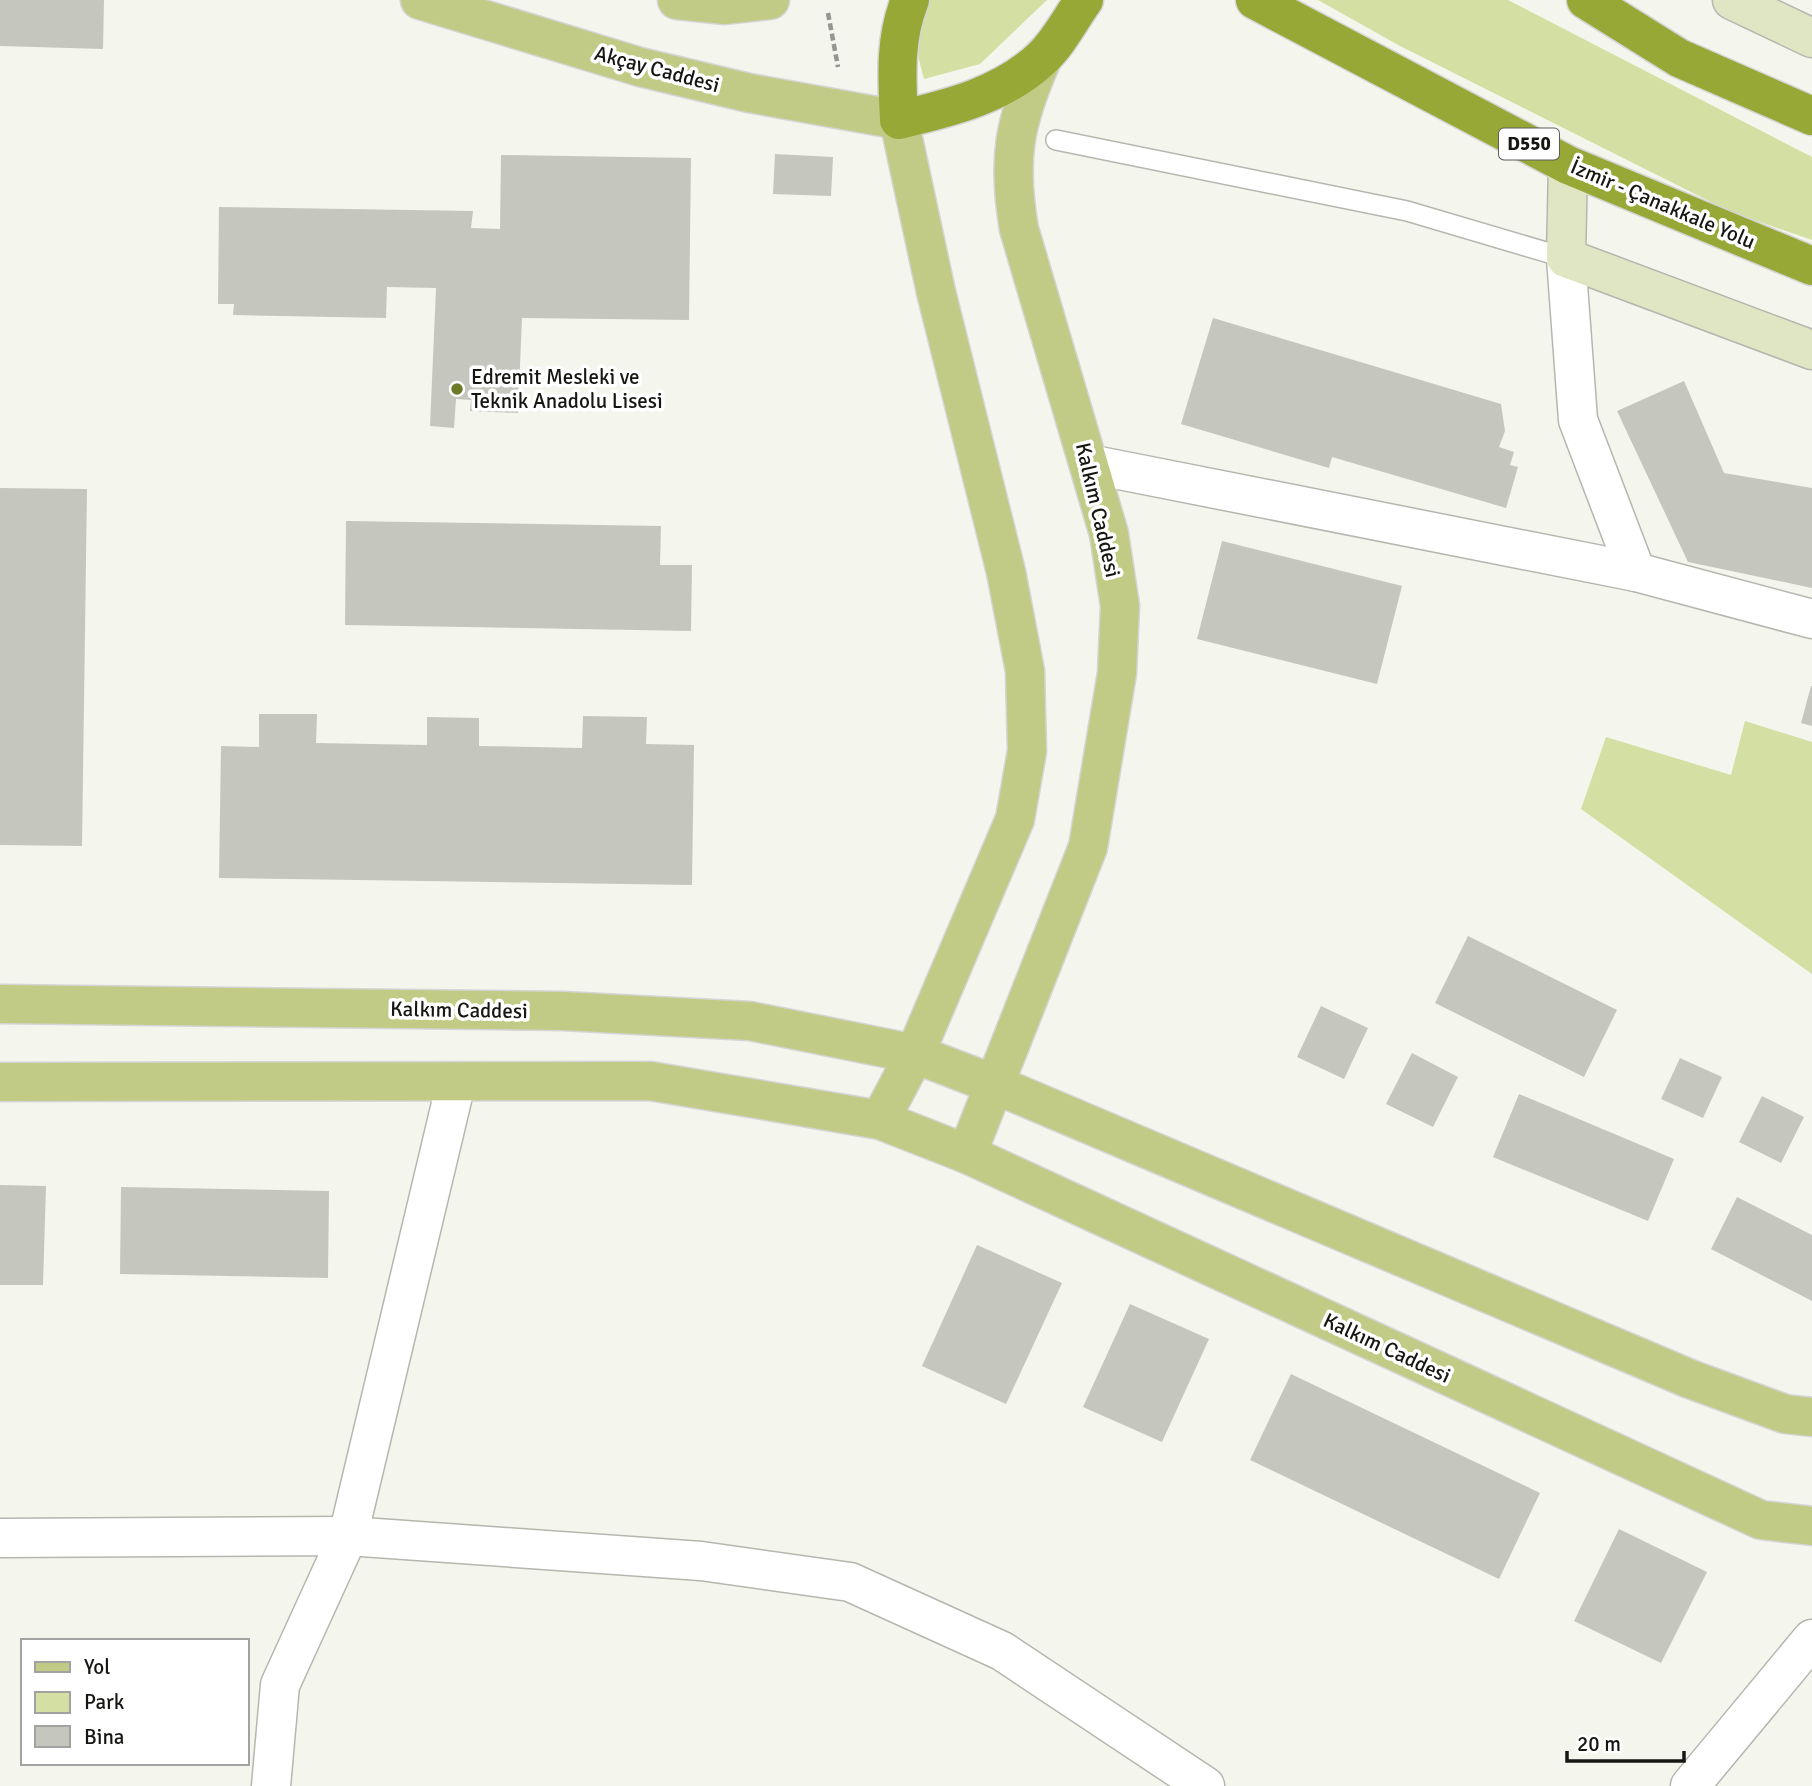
<svg xmlns="http://www.w3.org/2000/svg" width="1812" height="1786" font-family="Signika,sans-serif">
	<style>
		.green { fill: #d3dfa3 }
		.building { fill: #c5c7bf }
		.lines { fill: none; stroke-linecap: round; stroke-linejoin: round }
		.lane-casing { stroke: #b5b7af; stroke-width: 22 }
		.street-casing { stroke: #b5b7af; stroke-width: 41 }
		.secondary-casing { stroke: #b5b7af; stroke-width: 41 }
		.primary-casing { stroke: #d5d5d5; stroke-width: 41 }
		.highway-casing { stroke: #d5d5d5; stroke-width: 41 }
		.path { stroke: #95968f; stroke-width: 4.5; stroke-dasharray: 7 3.5; stroke-linecap: butt }
		.lane { stroke: #fff; stroke-width: 19 }
		.street { stroke: #fff; stroke-width: 38 }
		.secondary { stroke: #e0e5c3; stroke-width: 38 }
		.primary { stroke: #c1cb86; stroke-width: 38 }
		.highway { stroke: #97a836; stroke-width: 38 }
		.poi-dot { fill: #6d7a26; stroke: #fff; stroke-width: 2.5 }
		.labels { text-anchor: middle; dominant-baseline: central; stroke-width: 7; stroke-linejoin: round; paint-order: stroke }
		.shield { fill: #fff; stroke: #5c5c5a; stroke-width: 2 }
		.shield-label { font-size: 19px; font-weight: bold; fill: #161613 }
		.street-label { font-size: 21px; fill: #161613; stroke: #fff }
		.poi-label { font-size: 21px; fill: #161613; stroke: #fff; text-anchor: start }
	</style>
	<rect width="100%" height="100%" fill="#f4f6ed"/>
	<!-- green -->
	<g class="green">
		<path d="M928,0H1047L980,64L924,79L916,48Z"/>
		<path d="M1318,0H1508L1812,157V240L1731,212L1400,46Z"/>
		<path d="M1745,721L1812,742V974L1581,809L1606,737L1731,775Z"/>
	</g>
	<!-- building -->
	<g class="building">
		<path d="M0,0H104L103,49L0,46Z"/>
		<path d="M775,154L833,157L831,196L773,194Z"/>
		<path d="M501,155L691,158L689,320L522,318L518,413L470,411L471,400L456,399L454,428L430,426L436,288L387,287L386,318L233,315L234,304H218L219,207L473,211L471,228L500,229Z"/>
		<path d="M1213,318L1501,404L1505,431L1499,447L1514,452L1510,465L1518,467L1506,508L1332,457L1329,468L1181,424Z"/>
		<path d="M1684,381L1724,473L1812,488V588L1688,562L1617,411Z"/>
		<path d="M0,488L87,489L82,846L0,845Z"/>
		<path d="M346,521L661,526L660,565H692L691,631L345,625Z"/>
		<path d="M1222,541L1402,586L1377,684L1197,639Z"/>
		<path d="M1811,686H1812V726L1801,723Z"/>
		<path d="M259,714H317L316,743L427,745V717L479,718V746L582,748L583,716L647,717L646,744L694,745L692,885L219,878L221,746L259,747Z"/>
		<path d="M1468,936L1617,1010L1584,1077L1435,1003Z"/>
		<path d="M1321,1006L1368,1028L1344,1079L1297,1057Z"/>
		<path d="M1412,1053L1458,1077L1433,1127L1386,1104Z"/>
		<path d="M1680,1058L1722,1077L1703,1118L1661,1099Z"/>
		<path d="M1519,1094L1674,1159L1648,1221L1493,1157Z"/>
		<path d="M1762,1096L1804,1117L1781,1163L1739,1142Z"/>
		<path d="M0,1185L46,1186L43,1285H0Z"/>
		<path d="M121,1187L329,1191L328,1278L120,1274Z"/>
		<path d="M1737,1197L1812,1235V1301L1711,1249Z"/>
		<path d="M977,1245L1062,1283L1006,1404L922,1366Z"/>
		<path d="M1130,1304L1209,1339L1162,1442L1083,1407Z"/>
		<path d="M1291,1374L1540,1493L1499,1579L1250,1460Z"/>
		<path d="M1619,1529L1707,1572L1661,1663L1574,1621Z"/>
	</g>
	<g class="lines">
		<defs>
			<path id="lane" d="M1056,140L1407,211L1566,258"/>
			<g id="street">
				<path d="M1566,258L1578,420L1636,572"/>
				<path d="M1089,464L1636,572L1812,619"/>
				<path d="M0,1538L348,1536L701,1561L850,1582L1002,1651L1205,1786"/>
				<path d="M271,1786L280,1685L348,1536L456,1083"/>
				<path d="M1690,1786L1812,1639"/>
			</g>
			<g id="secondary">
				<path d="M1732,0L1812,38"/>
				<path d="M1568,165L1566,258L1812,350"/>
			</g>
			<g id="primary">
				<path d="M420,0L640,67L749,93L899,120L936,292L1006,572L1025,671L1027,751L1015,819L915,1054L880,1120"/>
				<path d="M677,0L725,5L770,0"/>
				<path d="M0,1004L563,1011L750,1021L915,1054L996,1085L1690,1379L1785,1414L1812,1417"/>
				<path d="M0,1082L650,1081L880,1120L967,1154L1761,1520L1812,1526"/>
				<path d="M967,1154L1088,847L1117,673L1120,606L1109,534L1019,229C1007,159 1014,122 1043,57"/>
			</g>
			<g id="highway">
				<path d="M910,0C894,40 897,78 899,120C950,108 1003,95 1042,58C1059,42 1071,18 1084,0"/>
				<path d="M1255,0L1568,165L1812,266"/>
				<path d="M1586,0L1679,58L1812,116"/>
			</g>
		</defs>
		<!-- lane casing -->
		<use href="#lane" class="lane-casing"/>
		<!-- street casing -->
		<use href="#street" class="street-casing"/>
		<!-- secondary casing -->
		<use href="#secondary" class="secondary-casing"/>
		<!-- primary casing -->
		<use href="#primary" class="primary-casing"/>
		<!-- highway casing -->
		<use href="#highway" class="highway-casing"/>
		<!-- path -->
		<path class="path" d="M828,13L838,67"/>
		<!-- lane -->
		<use href="#lane" class="lane"/>
		<!-- street -->
		<use href="#street" class="street"/>
		<!-- secondary -->
		<use href="#secondary" class="secondary"/>
		<!-- primary -->
		<use href="#primary" class="primary"/>
		<!-- highway -->
		<use href="#highway" class="highway"/>
	</g>
	<!-- markers -->
	<circle class="poi-dot" cx="457" cy="389" r="7"/>
	<g class="labels">
		<!-- shield labels -->
		<rect class="shield" x="1499" y="128.5" width="60" height="31" rx="5"/>
		<g class="shield-label">
			<text x="1529" y="144">D550</text>
		</g>
		<!-- street labels -->
		<g class="street-label">
			<text transform="translate(657 69) rotate(15)">Akçay Caddesi</text>
			<text transform="translate(1663 204) rotate(23)">İzmir - Çanakkale Yolu</text>
			<text transform="translate(1098 510) rotate(77)">Kalkım Caddesi</text>
			<text transform="translate(459 1010) rotate(1)">Kalkım Caddesi</text>
			<text transform="translate(1387 1348) rotate(25)">Kalkım Caddesi</text>
		</g>
		<!-- poi labels -->
		<g class="poi-label">
			<text x="471" y="377">Edremit Mesleki ve<tspan x="471" dy="24">Teknik Anadolu Lisesi</tspan></text>
		</g>
	</g>
	<!-- legend -->
	<rect x="21" y="1639" width="228" height="126" fill="#ffffff" stroke="#a2a2a1" stroke-width="2"/>
	<rect x="35" y="1662" width="35" height="10" fill="#c1cb86" stroke="#a2a2a1" stroke-width="2"/>
	<text x="84" y="1674" font-size="21" fill="#161613">Yol</text>
	<rect x="35" y="1692" width="35" height="21" fill="#d3dfa3" stroke="#a2a2a1" stroke-width="2"/>
	<text x="84" y="1709" font-size="21" fill="#161613">Park</text>
	<rect x="35" y="1726" width="35" height="21" fill="#c5c7bf" stroke="#a2a2a1" stroke-width="2"/>
	<text x="84" y="1744" font-size="21" fill="#161613">Bina</text>
	<!-- scale -->
	<path d="M1567 1751v10h117v-10" fill="none" stroke="#161613" stroke-width="3.5"/>
	<text x="1577" y="1751" font-size="21" fill="#161613" stroke="#ffffff" stroke-width="5" paint-order="stroke">20 m</text>
</svg>
